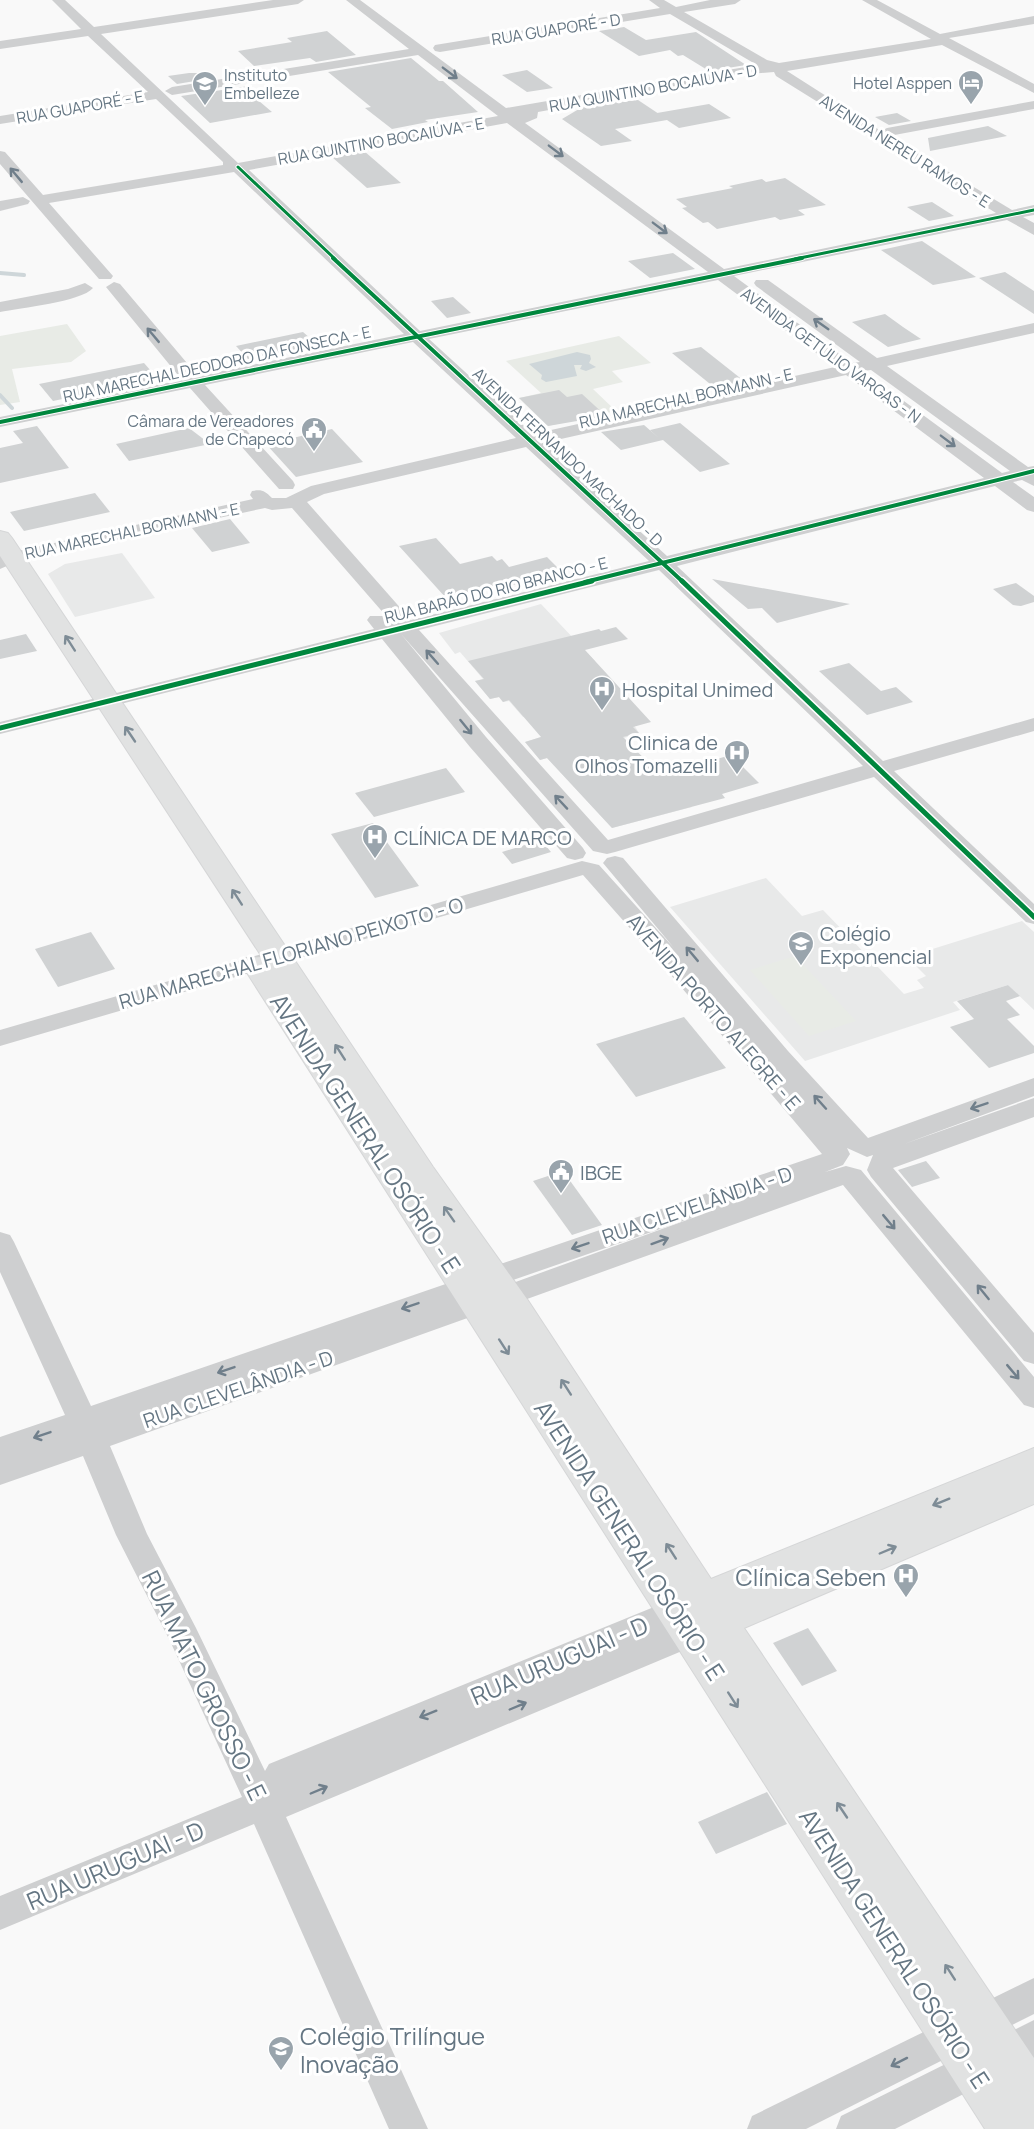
<svg xmlns="http://www.w3.org/2000/svg" width="1034" height="2129" font-family="Manrope,sans-serif">
	<style>
		.built { fill: #e8e9e9 }
		.green { fill: #e8ebe6 }
		.water { fill: #ced6d9 }
		.lines { fill: none; stroke-linecap: round; stroke-linejoin: round }
		.stream { stroke: #ced6d9; stroke-width: 4 }
		.building { fill: #d0d2d3 }
		.major-casing { stroke: #d5d6d7; stroke-width: 2 }
		.minor { fill: #cecfd0; fill-rule: evenodd }
		.major { fill: #e1e2e2; fill-rule: evenodd }
		.cycleway-far2-casing { stroke: #fff; stroke-width: 5 }
		.cycleway-far1-casing { stroke: #fff; stroke-width: 6 }
		.cycleway-casing { stroke: #fff; stroke-width: 8 }
		.cycleway-far2 { stroke: #00873e; stroke-width: 3 }
		.cycleway-far1 { stroke: #00873e; stroke-width: 4 }
		.cycleway { stroke: #00873e; stroke-width: 5 }
		.oneway { stroke: #707f8b }
		.oneway2 { stroke: #7e8c96 }
		.labels { text-anchor: middle; dominant-baseline: central; stroke-width: 6; stroke-linejoin: round; paint-order: stroke }
		.far-street-label { font-size: 16px; fill: #657683; stroke: #fff }
		.far-poi-label { font-size: 16px; fill: #657683; stroke: #fff; text-anchor: end }
		.poi-label { font-size: 20px; fill: #657683; stroke: #fff; text-anchor: start }
		.street-label { font-size: 20px; fill: #657683; stroke: #fff }
		.near-street-label { font-size: 24px; fill: #657683; stroke: #fff }
		.near-poi-label { font-size: 24px; fill: #657683; stroke: #fff; text-anchor: end }
	</style>
	<rect width="100%" height="100%" fill="#f9f9f9"/>
	<!-- built -->
	<g class="built">
		<path d="M122,553L155,598L75,617L48,574L65,564Z"/>
		<path d="M541,604L594,660L639,733L624,738L692,807L612,828L547,758L540,760L525,742L541,737L558,708L523,717L509,701L503,702L499,697L490,699L475,681L483,679L460,652L455,654L439,633Z"/>
		<path d="M766,878L802,916L823,910L904,994L924,988L917,980L926,976L907,957L1022,921L1034,932V1010L1008,985L953,1002L960,1010L805,1061L670,907Z"/>
	</g>
	<!-- green -->
	<g class="green">
		<path d="M67,324L86,351L71,362L12,369L20,402L0,405V336Z"/>
		<path d="M619,336L651,363L612,371L623,382L593,389L616,411L548,426L519,398L541,393L506,361Z"/>
		<path d="M795,956L856,1021L809,1036L750,970Z"/>
	</g>
	<!-- water -->
	<path class="water" d="M577,352L590,355L591,359L589,363L596,367L586,371L580,369L582,365H574L577,376L546,382L541,379L542,375L529,364Z"/>
	<g class="lines">
		<!-- stream -->
		<g class="stream">
			<path d="M0,273L24,275"/>
			<path d="M0,395L12,408"/>
		</g>
	</g>
	<!-- building -->
	<g class="building">
		<path d="M624,27L646,40L696,32L746,65L709,71L683,55L678,56L670,50L639,56L599,31Z"/>
		<path d="M327,31L356,55L316,62L310,58L254,66L238,51L292,42L287,38Z"/>
		<path d="M411,58L439,81H443L478,112L425,120L428,122L392,129L365,108L371,107L328,72Z"/>
		<path d="M527,70L553,88L527,92L502,75Z"/>
		<path d="M189,73H204L213,78L177,84L168,76Z"/>
		<path d="M249,86L265,100L259,101L272,112L210,123L181,96Z"/>
		<path d="M638,100L662,116L657,113L709,104L731,118L679,128L667,120L615,129L632,141L601,146L562,119L584,106Z"/>
		<path d="M897,113L911,121L889,125L875,117Z"/>
		<path d="M988,126L1007,136L930,151L928,138Z"/>
		<path d="M364,151L401,183L367,188L332,157Z"/>
		<path d="M785,178L826,205L798,210L805,215L780,220L775,217L717,229L708,222L703,223L682,208L687,207L676,199L733,188L729,186L762,179L766,182Z"/>
		<path d="M932,202L954,216L929,221L907,207Z"/>
		<path d="M922,241L976,277L933,285L881,250Z"/>
		<path d="M673,253L695,269L650,278L628,261Z"/>
		<path d="M1005,272L1034,291V314L979,278Z"/>
		<path d="M453,297L471,313L447,318L431,301Z"/>
		<path d="M885,314L903,327L921,339L888,347L852,322Z"/>
		<path d="M303,332L318,345L248,359L236,346Z"/>
		<path d="M701,347L744,381L715,388L672,353Z"/>
		<path d="M144,363L158,379L53,401L39,384Z"/>
		<path d="M559,390L567,397L582,394L606,416L548,426L519,398Z"/>
		<path d="M680,423L730,464L700,472L663,440L621,450L601,432L644,425L660,439L650,430Z"/>
		<path d="M37,426L69,468L0,483V448L23,443L13,431Z"/>
		<path d="M189,428L210,444L129,461L116,444Z"/>
		<path d="M332,429L363,462L296,477L266,444Z"/>
		<path d="M95,493L110,512L24,531L10,512Z"/>
		<path d="M230,519L250,543L212,552L192,528Z"/>
		<path d="M436,538L460,564L492,556L497,561L502,559L509,567L547,557L562,572L494,590L491,587L446,598L399,546Z"/>
		<path d="M712,579L850,604L777,623L762,608L748,609Z"/>
		<path d="M1016,583L1034,596V602L1021,606L1013,605L993,589Z"/>
		<path d="M616,627L628,639L585,650L651,722L633,727L639,733L623,737L660,775L731,755L759,783L722,794L725,798L612,828L547,758L540,760L525,742L541,737L509,700L503,702L499,697L490,699L475,681L484,679L468,661L599,629L601,631Z"/>
		<path d="M26,634L37,651L0,659V640Z"/>
		<path d="M849,663L881,691L896,687L913,702L867,715L819,671Z"/>
		<path d="M446,768L465,792L374,817L355,793Z"/>
		<path d="M373,823L419,886L375,898L331,834Z"/>
		<path d="M541,840L551,852L512,864L502,852Z"/>
		<path d="M91,932L115,969L58,987L35,949Z"/>
		<path d="M1008,985L1020,996L1006,1001L1020,1015L1007,1019L1034,1046V1053L989,1068L950,1027L974,1019L957,1001Z"/>
		<path d="M684,1017L726,1068L636,1097L596,1044Z"/>
		<path d="M926,1161L940,1178L912,1187L898,1170Z"/>
		<path d="M563,1171L602,1225L572,1235L533,1181Z"/>
		<path d="M808,1628L837,1671L802,1686L773,1643Z"/>
		<path d="M767,1792L787,1824L716,1854L698,1822Z"/>
	</g>
	<g class="lines">
		<defs>
			<path id="major" d="M0,531L8,533L12,538L433,1167L527,1299L711,1579L1034,1448V1504L744,1628L1034,2058V2129H985L242,965L246,958L262,957L0,556Z"/>
		</defs>
		<!-- major casing -->
		<use href="#major" class="major-casing"/>
		<!-- minor -->
		<g class="minor">
			<path d="M52,0H65L94,27L273,0H304L298,4L101,34L238,163L498,116L418,55L172,95L165,91L172,87L409,49L346,0H360L506,108L757,65L670,14L440,52L435,51L433,48L435,45L660,8L649,0H664L676,7L710,0H741L735,4L684,12L767,60L779,63L931,39L862,0H877L940,34L1034,16V24L949,38L1034,84V93L942,45L787,71L881,131L887,128L1034,101V109L889,136L1012,210L1034,205V215L1023,217L1034,223V235L1007,220L734,276L852,363L860,362L756,286L754,283L756,280H768L877,358L1034,323V333L887,366L1028,467L1034,466V486L1022,480L1013,482L1034,497V512L1027,510L995,486L677,566L883,761L1034,718V731L894,771L1034,904V924L1026,922L874,777L615,852L607,854L593,851L401,634L486,737L583,848L586,853L583,858L575,860L567,858L470,747L382,639L0,734V722L374,629L367,620L370,616H384L393,624L292,508L272,510L265,508L18,561L0,569V555L253,499L250,495L252,491C262,489 265,491 272,498H286L311,486L516,438L413,342L205,385L293,481L295,485L293,489H279L190,388L0,427V417L182,380L106,287L114,282L120,284L198,376L404,334L234,172L49,203L113,276L111,279H99L0,164V151L5,152L43,195L223,165V162L156,99L0,124V116L148,92L88,36L0,49V41L81,29ZM774,72L776,76L996,213L724,269L525,123L537,118L538,112L750,74ZM507,123L708,272L420,331L249,170ZM718,280L835,367L533,434L429,339ZM871,370L1010,471L1002,473L863,371ZM846,375L984,478L667,556L543,443ZM526,447L649,561L411,620L307,502L324,494ZM659,570L863,766L608,840L419,630Z"/>
			<path d="M23,197L30,201L28,204L0,211V201Z"/>
			<path d="M85,283L93,288C81,302 20,308 0,312V302L68,289Z"/>
			<path d="M615,856L623,858L788,1051L868,1138L1034,1078V1096L904,1144L1034,1098V1117L893,1168L1034,1333V1364L1024,1361L871,1177L867,1170L873,1155L867,1157L847,1148L850,1154L843,1165L825,1172L846,1166L861,1170L1034,1377V1408L1024,1405L843,1185L516,1303L506,1306L496,1303L492,1296L496,1289L709,1212L493,1287L483,1284L479,1277L483,1270L822,1154L665,968L583,875L0,1046V1030L582,861L599,865L674,948L603,863L607,858Z"/>
			<path d="M0,1232L10,1235L14,1242L91,1406L466,1277L476,1280L480,1287L476,1294L487,1297L491,1304L487,1311L110,1446L147,1534L196,1628L265,1771L269,1764L676,1598L687,1602L692,1611L687,1620L701,1623L706,1633L701,1643L286,1817L428,2129H389L254,1824L0,1930V1896L242,1797L170,1641L116,1535L83,1456L0,1485V1437L65,1415L0,1272Z"/>
			<path d="M1034,1978V2014L806,2129H747L752,2116Z"/>
			<path d="M1034,2020V2058L895,2129H836L841,2116Z"/>
		</g>
		<!-- major -->
		<use href="#major" class="major"/>
		<defs>
			<g id="cycleway-far2">
				<path d="M238,167L335,259"/>
				<path d="M795,259L1034,210"/>
			</g>
			<g id="cycleway-far1">
				<path d="M333,258L683,582"/>
				<path d="M0,422L802,258"/>
				<path d="M585,582L1034,471"/>
			</g>
			<g id="cycleway">
				<path d="M682,581L1034,917"/>
				<path d="M0,728L592,581"/>
			</g>
		</defs>
		<!-- cycleway-far2 casing -->
		<use href="#cycleway-far2" class="cycleway-far2-casing"/>
		<!-- cycleway-far1 casing -->
		<use href="#cycleway-far1" class="cycleway-far1-casing"/>
		<!-- cycleway casing -->
		<use href="#cycleway" class="cycleway-casing"/>
		<!-- cycleway-far2 -->
		<use href="#cycleway-far2" class="cycleway-far2"/>
		<!-- cycleway-far1 -->
		<use href="#cycleway-far1" class="cycleway-far1"/>
		<!-- cycleway -->
		<use href="#cycleway" class="cycleway"/>
	</g>
	<!-- one-way arrows -->
	<defs><path id="oneway-shaft" d="M-6 0H5M1.5-3L5.5 0L1.5 3" fill="none" stroke-width="1.6" stroke-linecap="round" stroke-linejoin="round" transform="scale(1.5)"/></defs>
	<g class="oneway">
		<use href="#oneway-shaft" transform="translate(450 73) rotate(37)"/>
		<use href="#oneway-shaft" transform="translate(556 151) rotate(37)"/>
		<use href="#oneway-shaft" transform="translate(16 175) rotate(-130)"/>
		<use href="#oneway-shaft" transform="translate(660 228) rotate(37)"/>
		<use href="#oneway-shaft" transform="translate(821 324) rotate(-145)"/>
		<use href="#oneway-shaft" transform="translate(153 335) rotate(-130)"/>
		<use href="#oneway-shaft" transform="translate(948 441) rotate(37)"/>
		<use href="#oneway-shaft" transform="translate(432 657) rotate(-131)"/>
		<use href="#oneway-shaft" transform="translate(466 727) rotate(51)"/>
		<use href="#oneway-shaft" transform="translate(561 802) rotate(-133)"/>
		<use href="#oneway-shaft" transform="translate(692 954) rotate(-130)"/>
		<use href="#oneway-shaft" transform="translate(820 1102) rotate(-132)"/>
		<use href="#oneway-shaft" transform="translate(979 1106) rotate(161)"/>
		<use href="#oneway-shaft" transform="translate(889 1222) rotate(50)"/>
		<use href="#oneway-shaft" transform="translate(660 1241) rotate(-20)"/>
		<use href="#oneway-shaft" transform="translate(580 1246) rotate(161)"/>
		<use href="#oneway-shaft" transform="translate(983 1292) rotate(-129)"/>
		<use href="#oneway-shaft" transform="translate(410 1306) rotate(161)"/>
		<use href="#oneway-shaft" transform="translate(226 1370) rotate(161)"/>
		<use href="#oneway-shaft" transform="translate(1013 1372) rotate(50)"/>
		<use href="#oneway-shaft" transform="translate(42 1435) rotate(161)"/>
		<use href="#oneway-shaft" transform="translate(518 1706) rotate(-23)"/>
		<use href="#oneway-shaft" transform="translate(428 1714) rotate(158)"/>
		<use href="#oneway-shaft" transform="translate(319 1790) rotate(-23)"/>
		<use href="#oneway-shaft" transform="translate(899 2062) rotate(153)"/>
	</g>
	<g class="oneway2">
		<use href="#oneway-shaft" transform="translate(70 643) rotate(-123)"/>
		<use href="#oneway-shaft" transform="translate(130 734) rotate(-124)"/>
		<use href="#oneway-shaft" transform="translate(237 897) rotate(-123)"/>
		<use href="#oneway-shaft" transform="translate(340 1052) rotate(-123)"/>
		<use href="#oneway-shaft" transform="translate(449 1214) rotate(-125)"/>
		<use href="#oneway-shaft" transform="translate(504 1347) rotate(57)"/>
		<use href="#oneway-shaft" transform="translate(566 1387) rotate(-123)"/>
		<use href="#oneway-shaft" transform="translate(941 1502) rotate(158)"/>
		<use href="#oneway-shaft" transform="translate(888 1550) rotate(-23)"/>
		<use href="#oneway-shaft" transform="translate(671 1551) rotate(-123)"/>
		<use href="#oneway-shaft" transform="translate(733 1700) rotate(57)"/>
		<use href="#oneway-shaft" transform="translate(842 1810) rotate(-124)"/>
		<use href="#oneway-shaft" transform="translate(950 1972) rotate(-123)"/>
	</g>
	<!-- icons -->
	<defs>
		<symbol id="hotel-pin" viewBox="-11 -11 22 30"><path d="M0 17L-7.5 6A9.5 9.5 0 1 1 7.5 6Z" fill="#99a4ac" stroke="#fff"/><path d="M-6-4.5h1.5V1H6V5H4.5V3h-9V5H-6ZM-4 0a1.8 1.8 0 1 1 3.6 0ZM.5 0V-2.5h3Q6-2.5 6 0Z" fill="#fff"/></symbol>
		<symbol id="university-pin" viewBox="-11 -11 22 30"><path d="M0 17L-7.5 6A9.5 9.5 0 1 1 7.5 6Z" fill="#99a4ac" stroke="#fff"/><path d="M0-5L7-2L0 1L-7-2ZM-4 1L0 2.5L4 1V4Q0 6-4 4Z" fill="#fff"/></symbol>
		<symbol id="civic-pin" viewBox="-11 -11 22 30"><path d="M0 17L-7.5 6A9.5 9.5 0 1 1 7.5 6Z" fill="#99a4ac" stroke="#fff"/><path d="M-.6-6.5H3V-4.5H.6V-3L4-1V1h2V6H-6V1h2V-1L-.6-3ZM-1.2 2.5V6h2.4V2.5Z" fill="#fff"/></symbol>
		<symbol id="hospital-pin" viewBox="-11 -11 22 30"><path d="M0 17L-7.5 6A9.5 9.5 0 1 1 7.5 6Z" fill="#99a4ac" stroke="#fff"/><path d="M-5-5h3v3.5h4V-5h3V5h-3V1.5h-4V5h-3Z" fill="#fff"/></symbol>
		<symbol id="school-pin" viewBox="-11 -11 22 30"><path d="M0 17L-7.5 6A9.5 9.5 0 1 1 7.5 6Z" fill="#99a4ac" stroke="#fff"/><path d="M0-5L7-2L0 1L-7-2ZM-4 1L0 2.5L4 1V4Q0 6-4 4Z" fill="#fff"/></symbol>
	</defs>
	<g fill-rule="evenodd">
		<use href="#hotel-pin" x="956" y="68" width="30" height="40"/>
		<use href="#university-pin" x="190" y="69" width="30" height="40"/>
		<use href="#civic-pin" x="299" y="415" width="30" height="40"/>
		<use href="#hospital-pin" x="587" y="674" width="30" height="40"/>
		<use href="#hospital-pin" x="722" y="738" width="30" height="40"/>
		<use href="#hospital-pin" x="360" y="822" width="30" height="40"/>
		<use href="#school-pin" x="786" y="929" width="30" height="40"/>
		<use href="#civic-pin" x="546" y="1157" width="30" height="40"/>
		<use href="#hospital-pin" x="891" y="1561" width="30" height="40"/>
		<use href="#school-pin" x="266" y="2034" width="30" height="40"/>
	</g>
	<g class="labels">
		<!-- far-street labels -->
		<g class="far-street-label">
			<text transform="translate(556 29) rotate(-9)">RUA GUAPORÉ - D</text>
			<text transform="translate(653 88) rotate(-10)">RUA QUINTINO BOCAIÚVA - D</text>
			<text transform="translate(80 107) rotate(-10)">RUA GUAPORÉ - E</text>
			<text transform="translate(381 141) rotate(-10)">RUA QUINTINO BOCAIÚVA - E</text>
			<text transform="translate(905 151) rotate(32)">AVENIDA NEREU RAMOS - E</text>
			<text transform="translate(831 355) rotate(36)">AVENIDA GETÚLIO VARGAS - N</text>
			<text transform="translate(217 364) rotate(-12)">RUA MARECHAL DEODORO DA FONSECA - E</text>
			<text transform="translate(686 398) rotate(-13)">RUA MARECHAL BORMANN - E</text>
			<text transform="translate(568 457) rotate(43)">AVENIDA FERNANDO MACHADO - D</text>
			<text transform="translate(132 531) rotate(-12)">RUA MARECHAL BORMANN - E</text>
			<text transform="translate(496 590) rotate(-14)">RUA BARÃO DO RIO BRANCO - E</text>
		</g>
		<!-- far-poi labels -->
		<g class="far-poi-label">
			<text x="224" y="75" text-anchor="start">Instituto<tspan x="224" dy="18">Embelleze</tspan></text>
			<text x="952" y="83">Hotel Asppen</text>
			<text x="294" y="421">Câmara de Vereadores<tspan x="294" dy="18">de Chapecó</tspan></text>
		</g>
		<!-- poi labels -->
		<g class="poi-label">
			<text x="622" y="689">Hospital Unimed</text>
			<text x="718" y="742" text-anchor="end">Clinica de<tspan x="718" dy="23">Olhos Tomazelli</tspan></text>
			<text x="394" y="837">CLÍNICA DE MARCO</text>
			<text x="820" y="933">Colégio<tspan x="820" dy="23">Exponencial</tspan></text>
			<text x="580" y="1172">IBGE</text>
		</g>
		<!-- street labels -->
		<g class="street-label">
			<text transform="translate(291 953) rotate(-16)">RUA MARECHAL FLORIANO PEIXOTO - O</text>
			<text transform="translate(714 1012) rotate(49)">AVENIDA PORTO ALEGRE - E</text>
			<text transform="translate(697 1205) rotate(-19)">RUA CLEVELÂNDIA - D</text>
			<text transform="translate(238 1389) rotate(-19)">RUA CLEVELÂNDIA - D</text>
		</g>
		<!-- near-street labels -->
		<g class="near-street-label">
			<text transform="translate(366 1133) rotate(57)">AVENIDA GENERAL OSÓRIO - E</text>
			<text transform="translate(630 1540) rotate(57)">AVENIDA GENERAL OSÓRIO - E</text>
			<text transform="translate(559 1660) rotate(-23)">RUA URUGUAI - D</text>
			<text transform="translate(205 1685) rotate(64)">RUA MATO GROSSO - E</text>
			<text transform="translate(115 1865) rotate(-23)">RUA URUGUAI - D</text>
			<text transform="translate(895 1948) rotate(57)">AVENIDA GENERAL OSÓRIO - E</text>
		</g>
		<!-- near-poi labels -->
		<g class="near-poi-label">
			<text x="886" y="1576">Clínica Seben</text>
			<text x="300" y="2035" text-anchor="start">Colégio Trilíngue<tspan x="300" dy="28">Inovação</tspan></text>
		</g>
	</g>
</svg>
